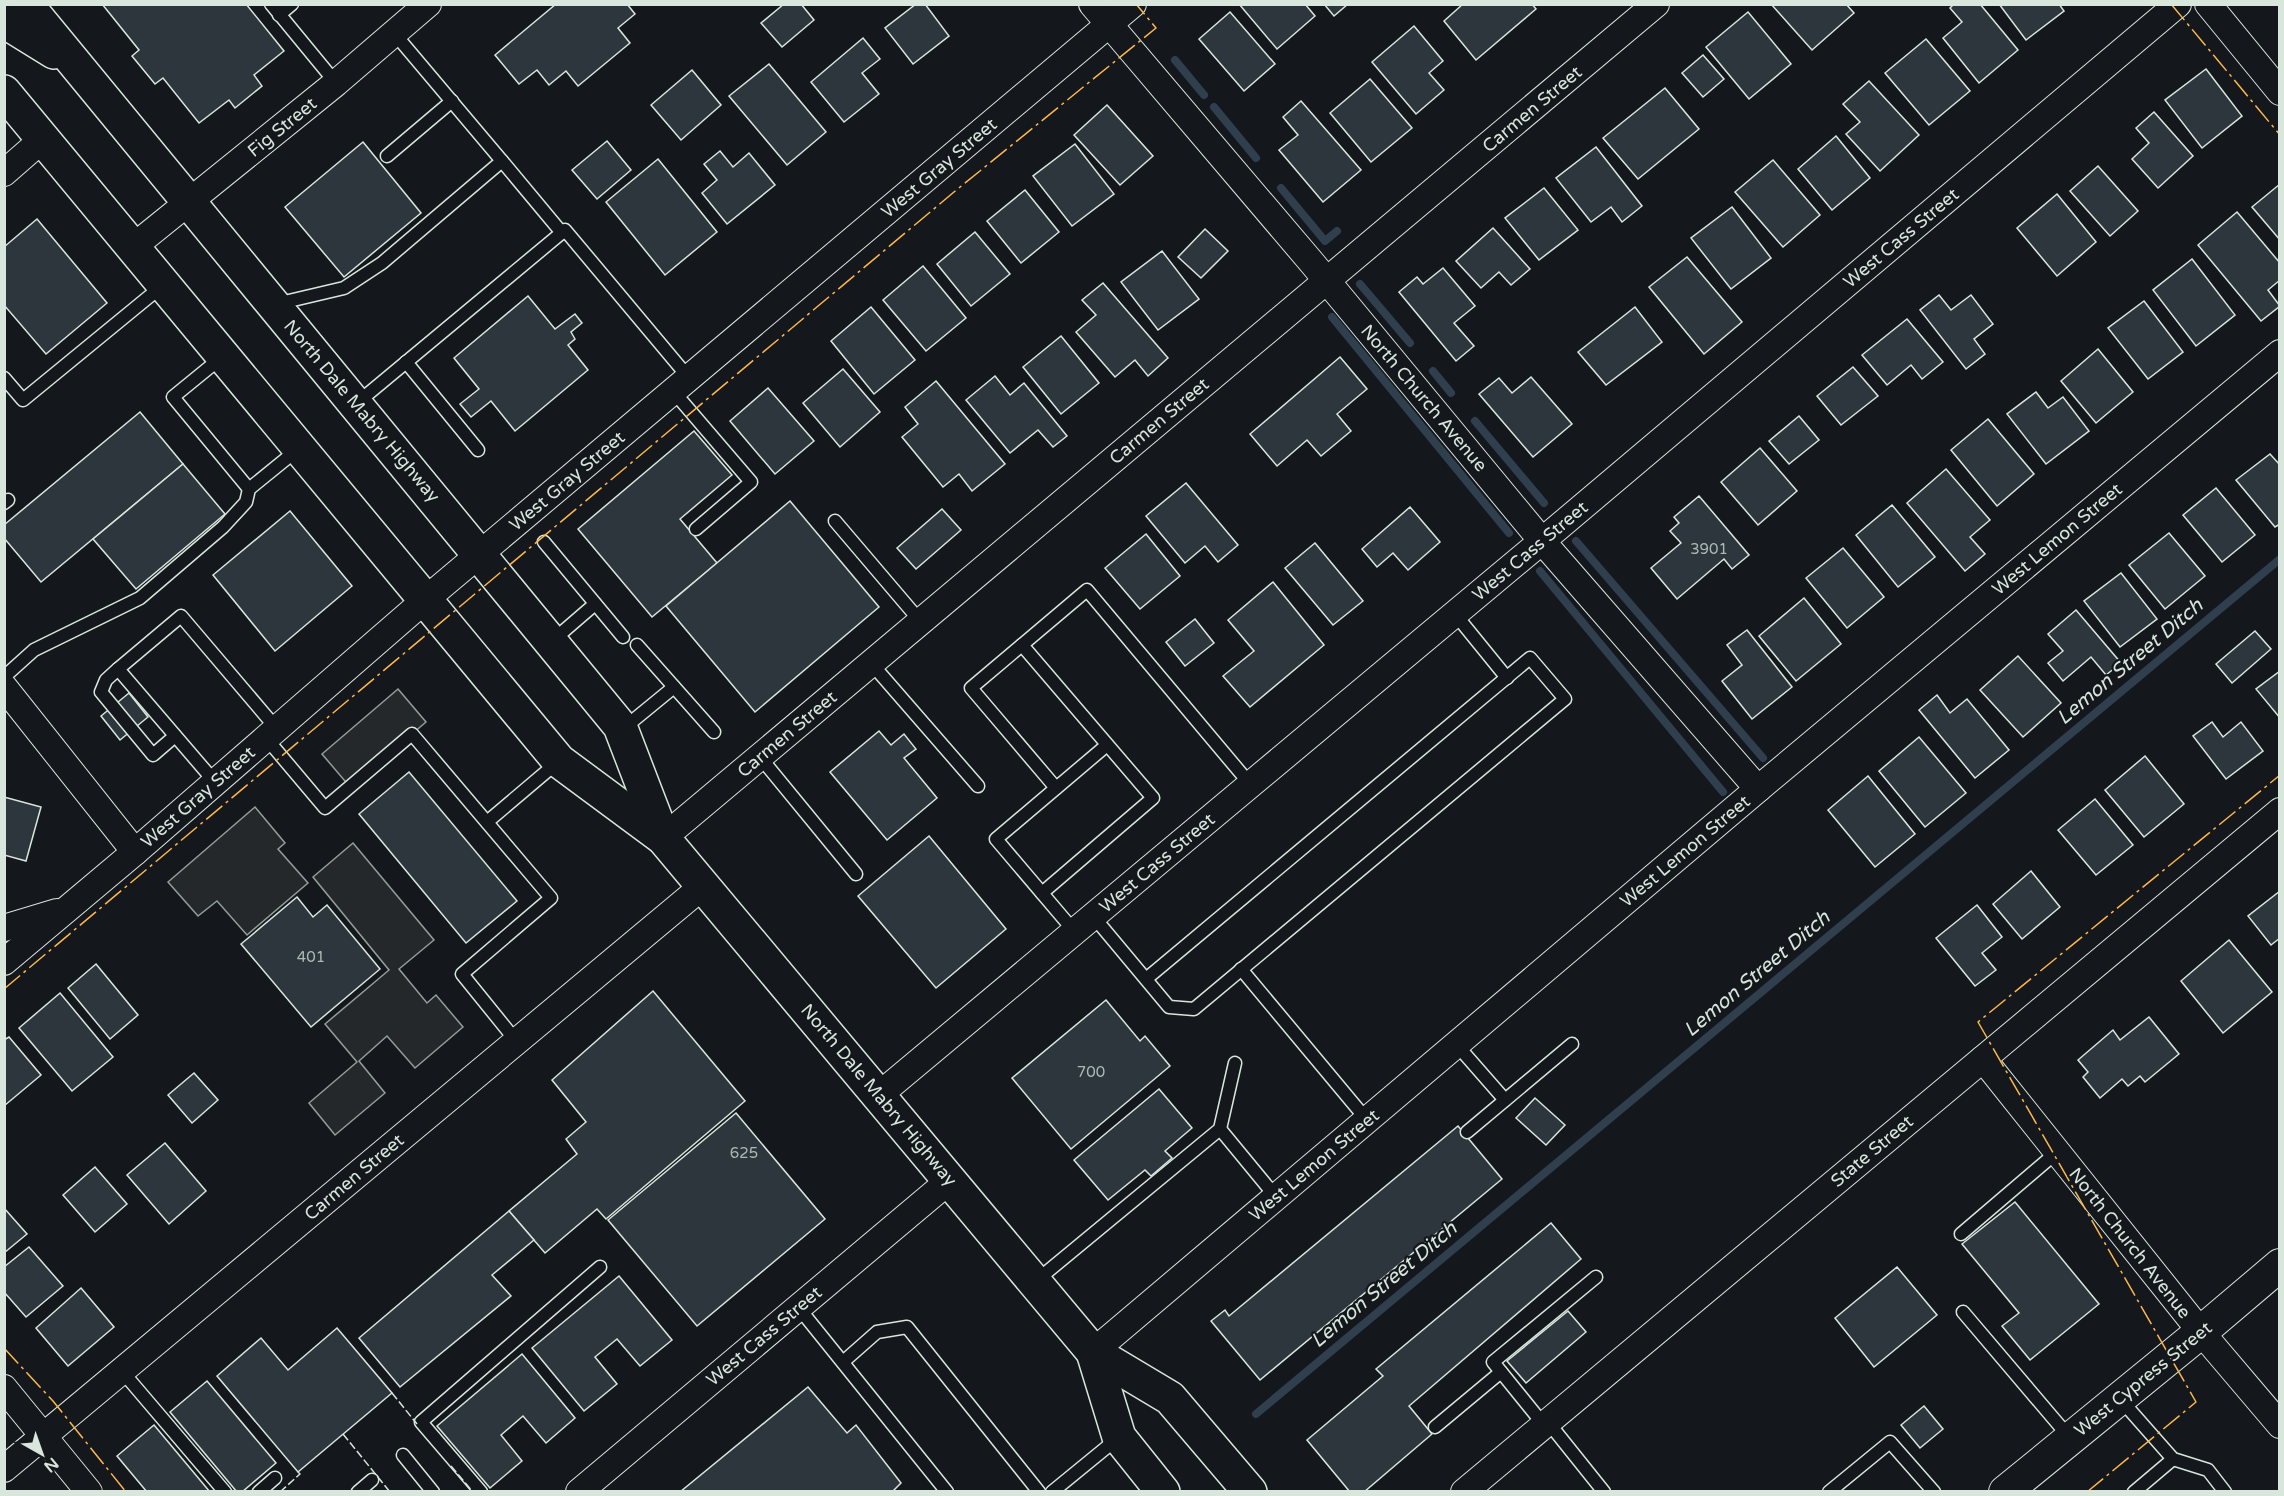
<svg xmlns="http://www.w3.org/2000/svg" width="2284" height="1496" font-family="'Varela Round',sans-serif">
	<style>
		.parking { fill: #24282b; stroke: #939e99; stroke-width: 1.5 }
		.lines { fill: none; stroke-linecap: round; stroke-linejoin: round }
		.stream { stroke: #2f3f4d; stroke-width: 8 }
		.building { fill: #2c363c; stroke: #d8e6dc; stroke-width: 1.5 }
		.service-casing { stroke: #d8e6dc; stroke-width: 15 }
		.minor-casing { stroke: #d8e6dc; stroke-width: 28 }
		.tertiary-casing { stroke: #d8e6dc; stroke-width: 34 }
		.primary-casing { stroke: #d8e6dc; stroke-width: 36 }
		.service { stroke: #14181c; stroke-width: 12 }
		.minor { stroke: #14181c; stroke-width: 26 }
		.tertiary { stroke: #14181c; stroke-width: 32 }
		.primary { stroke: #14181c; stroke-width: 33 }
		.fence { stroke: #d8e6dc; stroke-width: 1.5; stroke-dasharray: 8 3; stroke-linecap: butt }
		.power { stroke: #ffb74d; stroke-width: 1.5; stroke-dasharray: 21 4.5 3 4.5; stroke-linecap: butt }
		.labels { text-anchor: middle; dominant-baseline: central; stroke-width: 4.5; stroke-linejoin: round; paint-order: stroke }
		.number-label { font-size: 15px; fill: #adbab4 }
		.street-label { font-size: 18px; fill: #d8e6dc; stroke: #14181c }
		.water-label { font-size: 20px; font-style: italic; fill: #d8e6dc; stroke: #14181c }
	</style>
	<rect width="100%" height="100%" fill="#14181c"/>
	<!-- parking -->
	<g class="parking">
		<path d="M398,689L426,722L350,787L322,754Z"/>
		<path d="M255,807L285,843L278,849L308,883L247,935L217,901L198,916L168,882Z"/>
		<path d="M353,843L434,940L399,969L427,1003L436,995L463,1027L415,1068L387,1036L359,1061L385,1093L335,1135L309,1103L357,1062L325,1024L389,970L313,877Z"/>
	</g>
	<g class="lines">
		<!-- stream -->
		<g class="stream">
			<path d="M1175,60L1204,95"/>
			<path d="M1214,107L1256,158"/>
			<path d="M1281,188L1325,241L1337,231"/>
			<path d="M1360,284L1410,343"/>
			<path d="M1332,317L1509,533"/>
			<path d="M1433,371L1451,393"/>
			<path d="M1475,421L1544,503"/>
			<path d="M1576,541L1763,758"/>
			<path d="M1540,571L1723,792"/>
			<path d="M1256,1414L2280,559"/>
		</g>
	</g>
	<!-- building -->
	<g class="building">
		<path d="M102,4H246L284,51L254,75L262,86L235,108L229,100L199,123L163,78L155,84L132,56L139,50Z"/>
		<path d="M556,4H627L635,14L618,28L630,43L578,86L566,71L549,85L537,70L519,84L495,55Z"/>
		<path d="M784,4H801L814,20L782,47L761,23Z"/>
		<path d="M916,4H925L949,36L913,64L885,28Z"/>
		<path d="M1239,4H1305L1315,16L1277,49Z"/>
		<path d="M1324,4H1348L1334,16Z"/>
		<path d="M1463,4H1532L1536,9L1476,60L1444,21Z"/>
		<path d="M1771,4H1846L1854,13L1812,50Z"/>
		<path d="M1954,4H1980L2018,50L1979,83L1943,38L1962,22L1950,8Z"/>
		<path d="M1999,4H2059L2064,11L2026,40Z"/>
		<path d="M1230,12L1275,64L1244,91L1199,39Z"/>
		<path d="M1748,12L1791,64L1749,99L1706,47Z"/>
		<path d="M1414,26L1443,61L1429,73L1444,90L1416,114L1372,62Z"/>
		<path d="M863,38L880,59L862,73L879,94L844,122L811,82Z"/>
		<path d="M1926,39L1970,91L1929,125L1885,73Z"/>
		<path d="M1703,55L1724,79L1703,97L1682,73Z"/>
		<path d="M769,64L826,132L787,165L729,96Z"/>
		<path d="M2206,69L2242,116L2202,148L2165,100Z"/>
		<path d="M692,70L721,105L681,140L651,105Z"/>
		<path d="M1370,79L1412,128L1371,162L1330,113Z"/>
		<path d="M1869,81L1919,135L1880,171L1846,134L1860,122L1843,104Z"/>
		<path d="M1665,88L1699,129L1638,179L1603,138Z"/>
		<path d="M1301,101L1361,170L1323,202L1279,150L1298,135L1283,117Z"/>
		<path d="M1107,105L1153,156L1120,185L1074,135Z"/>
		<path d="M2154,112L2193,156L2158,188L2132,159L2149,143L2136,128Z"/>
		<path d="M1836,136L1870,178L1832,210L1798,169Z"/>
		<path d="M607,141L631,170L597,199L572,170Z"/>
		<path d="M363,142L421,213L344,277L285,207Z"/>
		<path d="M1075,144L1114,194L1072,226L1033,176Z"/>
		<path d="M1596,147L1642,206L1622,222L1611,207L1591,222L1556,178Z"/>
		<path d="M720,151L733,167L749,153L775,185L727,224L702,193L717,180L704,164Z"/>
		<path d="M658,159L717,232L665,275L606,202Z"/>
		<path d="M1773,160L1820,215L1783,247L1735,192Z"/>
		<path d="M2098,166L2138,211L2110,236L2070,191Z"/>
		<path d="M2280,184V240L2252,207Z"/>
		<path d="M1544,188L1578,230L1539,260L1505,218Z"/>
		<path d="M1025,190L1059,232L1021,263L987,221Z"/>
		<path d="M2057,194L2096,242L2057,276L2017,228Z"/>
		<path d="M1732,207L1771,258L1731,289L1691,238Z"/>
		<path d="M2237,212L2280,263V280L2268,290L2280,306L2261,321L2198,245Z"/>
		<path d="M37,219L107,303L46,354L4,305V247Z"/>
		<path d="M1493,228L1530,269L1511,285L1499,272L1481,288L1456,261Z"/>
		<path d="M1205,229L1228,251L1201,278L1178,257Z"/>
		<path d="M975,232L1010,274L971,306L937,264Z"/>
		<path d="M1162,251L1199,299L1158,330L1121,282Z"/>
		<path d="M1687,257L1742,322L1704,354L1649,287Z"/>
		<path d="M2192,259L2235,315L2196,346L2153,290Z"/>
		<path d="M923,266L966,318L926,351L883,300Z"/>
		<path d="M1443,268L1475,306L1454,323L1474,346L1456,361L1399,292L1417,277L1423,284Z"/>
		<path d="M1103,283L1168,358L1148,376L1135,360L1115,377L1076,332L1096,315L1082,300Z"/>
		<path d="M1939,295L1951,310L1971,295L1993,324L1974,339L1985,354L1966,369L1920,310Z"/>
		<path d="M528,296L555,329L575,314L582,323L571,332L575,339L568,345L588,370L515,431L491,401L471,417L460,404L479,389L454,358Z"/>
		<path d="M2144,301L2183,352L2148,379L2108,328Z"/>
		<path d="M871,307L915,360L874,394L831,341Z"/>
		<path d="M1635,307L1662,342L1606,385L1578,352Z"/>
		<path d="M1907,319L1943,362L1922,379L1911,365L1887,385L1862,355Z"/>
		<path d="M1061,336L1099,383L1061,414L1023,367Z"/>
		<path d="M2098,349L2133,392L2096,423L2061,381Z"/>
		<path d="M1340,357L1367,389L1337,414L1351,431L1321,456L1307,440L1277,466L1250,434Z"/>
		<path d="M1853,367L1878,396L1841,425L1817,396Z"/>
		<path d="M843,369L880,412L840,447L803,403Z"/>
		<path d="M995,376L1010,395L1024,383L1067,436L1053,447L1038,430L1010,453L966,400Z"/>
		<path d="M1531,377L1572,424L1533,457L1479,394L1499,378L1512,393Z"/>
		<path d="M936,381L1005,464L972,491L959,474L943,487L902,437L918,424L905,407Z"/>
		<path d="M768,388L814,441L775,474L730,421Z"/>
		<path d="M2036,392L2048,408L2063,397L2089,431L2046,464L2007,414Z"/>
		<path d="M140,412L183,464L41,582L4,538V525Z"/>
		<path d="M1799,416L1819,440L1789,464L1769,441Z"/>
		<path d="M1988,419L2034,474L1997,506L1951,450Z"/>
		<path d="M694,431L732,475L680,519L717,563L652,617L578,529Z"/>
		<path d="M1760,448L1797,491L1758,525L1721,482Z"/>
		<path d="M2270,454L2280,465V524L2275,527L2236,480Z"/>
		<path d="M183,464L225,514L136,589L93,539Z"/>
		<path d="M1946,469L1990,520L1970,537L1985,554L1965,571L1907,503Z"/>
		<path d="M1186,483L1238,545L1218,562L1205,546L1185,563L1146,516Z"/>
		<path d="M2216,488L2255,535L2222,562L2183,515Z"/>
		<path d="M1699,496L1749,555L1732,569L1724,559L1677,599L1651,568L1681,543L1670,531L1679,523L1674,517Z"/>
		<path d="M790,501L879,607L755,712L666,606Z"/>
		<path d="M1892,505L1935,557L1898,587L1856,535Z"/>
		<path d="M1410,507L1440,542L1408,570L1393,553L1377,567L1362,549Z"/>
		<path d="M942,509L961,530L916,569L897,548Z"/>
		<path d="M290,511L352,586L275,651L213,575Z"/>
		<path d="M2169,533L2205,576L2165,609L2129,565Z"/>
		<path d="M1146,534L1180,576L1140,609L1105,568Z"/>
		<path d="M1315,543L1363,601L1333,625L1285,568Z"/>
		<path d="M1843,548L1884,597L1847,628L1806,578Z"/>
		<path d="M2121,573L2157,619L2120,647L2084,601Z"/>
		<path d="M1273,582L1324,645L1250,707L1223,676L1254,651L1228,620Z"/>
		<path d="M1804,598L1841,644L1796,681L1759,636Z"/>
		<path d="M2076,610L2121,663L2106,675L2091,657L2063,681L2048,663L2063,651L2048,634Z"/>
		<path d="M1195,619L1214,643L1185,666L1166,642Z"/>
		<path d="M1747,630L1792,687L1752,719L1722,681L1742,665L1727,645Z"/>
		<path d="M2255,631L2271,649L2232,683L2216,664Z"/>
		<path d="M2018,656L2061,703L2023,737L1980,690Z"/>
		<path d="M2280,671V718L2256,689Z"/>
		<path d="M129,693L148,717L120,740L101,716Z"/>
		<path d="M1937,695L1950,713L1967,699L2009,750L1975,778L1919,710Z"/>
		<path d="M2212,722L2223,737L2241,722L2263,751L2226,779L2193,736Z"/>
		<path d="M879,731L891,745L904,734L916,749L904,758L937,798L887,840L830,772Z"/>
		<path d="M1919,737L1966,793L1925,827L1879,771Z"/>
		<path d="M2145,756L2184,804L2144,837L2105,790Z"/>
		<path d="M409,772L517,901L466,943L359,814Z"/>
		<path d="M1868,776L1915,834L1875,867L1828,810Z"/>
		<path d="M4,797L41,807L26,861L4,855Z"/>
		<path d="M2095,799L2133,845L2096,875L2058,830Z"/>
		<path d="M929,836L1006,929L936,988L858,896Z"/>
		<path d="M2031,871L2060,907L2022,939L1993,904Z"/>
		<path d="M2280,891V938L2271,945L2248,916Z"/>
		<path d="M297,897L313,917L327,905L380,969L311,1027L241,944Z"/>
		<path d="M1977,905L2002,937L1982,953L1996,970L1975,986L1936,938Z"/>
		<path d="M2229,940L2272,992L2223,1033L2181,981Z"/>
		<path d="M96,964L138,1015L110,1039L68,988Z"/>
		<path d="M653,991L745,1101L606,1219L597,1209L545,1253L509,1211L577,1154L566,1139L586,1122L552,1080Z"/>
		<path d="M60,993L113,1057L72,1091L19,1028Z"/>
		<path d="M1106,1000L1140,1041L1145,1036L1170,1066L1071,1149L1012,1078Z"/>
		<path d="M2149,1017L2179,1054L2145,1082L2140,1076L2128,1086L2122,1079L2100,1098L2083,1077L2088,1072L2078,1060L2113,1030L2120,1040Z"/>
		<path d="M9,1037L41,1075L4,1106V1040Z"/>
		<path d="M194,1073L218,1100L192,1123L168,1095Z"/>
		<path d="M1159,1089L1192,1128L1165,1151L1172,1158L1151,1176L1145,1170L1108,1200L1074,1160Z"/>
		<path d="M1535,1098L1565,1125L1546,1145L1516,1118Z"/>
		<path d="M736,1113L825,1219L697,1326L608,1220Z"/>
		<path d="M1458,1126L1502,1179L1260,1380L1211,1321L1225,1310L1229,1316Z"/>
		<path d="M165,1143L206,1191L169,1224L127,1175Z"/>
		<path d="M95,1167L127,1204L95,1232L63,1195Z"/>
		<path d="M2015,1202L2099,1304L2030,1360L2002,1326L2019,1313L1962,1244Z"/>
		<path d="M4,1208L27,1234L4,1253Z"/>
		<path d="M509,1211L534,1240L492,1275L511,1296L400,1387L359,1338Z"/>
		<path d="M1551,1223L1581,1259L1409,1406L1432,1434L1364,1492H1350L1307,1440L1383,1376L1376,1369Z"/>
		<path d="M29,1247L63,1286L26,1317L4,1292V1267Z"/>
		<path d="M1897,1267L1937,1315L1874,1367L1835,1318Z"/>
		<path d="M619,1276L672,1340L640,1366L617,1339L595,1357L617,1384L584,1411L532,1348Z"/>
		<path d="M81,1288L114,1327L68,1366L36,1328Z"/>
		<path d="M1568,1311L1586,1332L1526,1383L1507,1361Z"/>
		<path d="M337,1328L392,1393L298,1472L217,1376L261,1338L288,1370Z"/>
		<path d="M522,1354L575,1418L546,1443L523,1416L501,1435L522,1461L490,1488L437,1426Z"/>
		<path d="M207,1381L276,1463L242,1492H237L170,1412Z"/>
		<path d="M808,1387L847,1433L856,1425L901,1483L892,1492H680Z"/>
		<path d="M1924,1406L1943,1429L1920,1448L1901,1425Z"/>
		<path d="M154,1425L210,1492H147L117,1456Z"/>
	</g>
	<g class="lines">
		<defs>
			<g id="service">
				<path d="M271,4L336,83"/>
				<path d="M279,15L292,4"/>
				<path d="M387,156L452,101"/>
				<path d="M502,161L562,233"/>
				<path d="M276,304L344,288L382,263L502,161L394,33"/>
				<path d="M222,357L173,397L249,489"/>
				<path d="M406,362L478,450"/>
				<path d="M4,378L23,400L162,286"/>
				<path d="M673,391L751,482L696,529"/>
				<path d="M357,403L565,230L689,378"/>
				<path d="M4,503L8,500"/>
				<path d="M835,521L921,622"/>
				<path d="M544,542L623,637"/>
				<path d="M1455,614L1507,678"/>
				<path d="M551,642L595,604"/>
				<path d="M637,645L714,732"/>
				<path d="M1022,645L1153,798L1042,893"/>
				<path d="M871,663L978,786"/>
				<path d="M118,669L106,680L101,692L153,755L175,736"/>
				<path d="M4,677L34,650L140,598L223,527L246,502L249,489L297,450"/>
				<path d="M624,728L674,687"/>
				<path d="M266,738L325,808L412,734L551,898L462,974L517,1042"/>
				<path d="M760,757L856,874"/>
				<path d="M215,782L118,669L181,616L277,729"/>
				<path d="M1056,788L971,688L1087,590L1250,784"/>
				<path d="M487,822L559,761"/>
				<path d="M1093,916L1169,1007L1194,1009L1565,699L1530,658L1146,979"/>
				<path d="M1075,932L996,839L1107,745"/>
				<path d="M1241,969L1367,1120"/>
				<path d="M1456,1044L1505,1100"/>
				<path d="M1220,1129L1276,1197"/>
				<path d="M1467,1132L1572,1044"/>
				<path d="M1961,1234L2057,1152"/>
				<path d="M1036,1281L1220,1129L1235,1063"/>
				<path d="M798,1307L947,1492"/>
				<path d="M1963,1312L2070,1438"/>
				<path d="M843,1362L877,1332L907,1327L1039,1492"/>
				<path d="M121,1370L225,1492"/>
				<path d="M2121,1400L2173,1459L2208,1470L2225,1492"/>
				<path d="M1548,1422L1604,1492"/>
				<path d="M1544,1425L1493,1362L1596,1277"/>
				<path d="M1435,1427L1501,1372"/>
				<path d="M403,1455L433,1492"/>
				<path d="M259,1492L275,1478"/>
				<path d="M358,1492L372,1480"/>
				<path d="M481,1492L421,1422L600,1267"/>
				<path d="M1052,1492L1118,1438"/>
				<path d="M1829,1492L1890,1442L1934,1492"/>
				<path d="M2134,1492L2173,1459"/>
			</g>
			<g id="minor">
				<path d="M1092,4L1313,264L1542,541L1758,789"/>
				<path d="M2208,4L2280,92"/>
				<path d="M4,173L44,138"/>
				<path d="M133,247L336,83L428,4"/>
				<path d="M4,687L135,852"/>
				<path d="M663,838L1656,4"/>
				<path d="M4,928L57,912"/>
				<path d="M4,962L135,852L425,600L1133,4"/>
				<path d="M1983,1059L2201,1332L2280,1425"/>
				<path d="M879,1095L1542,541L2178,4"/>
				<path d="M1093,1352L1758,789L2280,353"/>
				<path d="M4,1388L89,1492"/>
				<path d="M4,1469L703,886"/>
				<path d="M579,1492L950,1180"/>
				<path d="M1464,1492L2280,811"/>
			</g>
			<path id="tertiary" d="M2005,1492L2201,1332L2280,1265"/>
			<g id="primary">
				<path d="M26,4L620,726L663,838"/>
				<path d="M4,21L54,52"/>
				<path d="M4,92L559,761L663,838L1093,1352L1170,1398L1250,1492"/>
				<path d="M1093,1352L1119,1437L1163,1492"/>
			</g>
		</defs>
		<!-- service casing -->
		<use href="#service" class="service-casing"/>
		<!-- minor casing -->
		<use href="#minor" class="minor-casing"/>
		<!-- tertiary casing -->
		<use href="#tertiary" class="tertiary-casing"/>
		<!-- primary casing -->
		<use href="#primary" class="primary-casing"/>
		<!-- service -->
		<use href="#service" class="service"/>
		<!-- minor -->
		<use href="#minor" class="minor"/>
		<!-- tertiary -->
		<use href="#tertiary" class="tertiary"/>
		<!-- primary -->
		<use href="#primary" class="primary"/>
		<!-- fence -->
		<g class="fence">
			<path d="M392,1393L417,1424"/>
			<path d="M343,1434L390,1492"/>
			<path d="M451,1466L473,1492"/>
			<path d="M280,1492L300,1474L298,1472"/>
		</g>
		<!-- power -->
		<g class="power">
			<path d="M2171,4L2280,135"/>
			<path d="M4,989L954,192L1156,28L1136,4"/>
			<path d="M4,1348L53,1401L126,1492"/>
			<path d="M2087,1492L2196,1402L1978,1022L2280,775"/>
		</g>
	</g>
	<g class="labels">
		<!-- number labels -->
		<g class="number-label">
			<text x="1709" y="549">3901</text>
			<text x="311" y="957">401</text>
			<text x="1091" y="1072">700</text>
			<text x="744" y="1153">625</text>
		</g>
		<!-- street labels -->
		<g class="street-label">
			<text transform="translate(1532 109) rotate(-40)">Carmen Street</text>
			<text transform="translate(282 127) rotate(-39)">Fig Street</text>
			<text transform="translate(939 168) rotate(-40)">West Gray Street</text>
			<text transform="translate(1901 238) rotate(-40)">West Cass Street</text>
			<text transform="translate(1424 398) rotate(50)">North Church Avenue</text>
			<text transform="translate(362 411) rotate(50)">North Dale Mabry Highway</text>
			<text transform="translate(1159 421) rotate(-40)">Carmen Street</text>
			<text transform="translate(567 481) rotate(-40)">West Gray Street</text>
			<text transform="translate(2057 539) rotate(-40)">West Lemon Street</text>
			<text transform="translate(1530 551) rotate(-40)">West Cass Street</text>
			<text transform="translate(787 734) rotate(-40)">Carmen Street</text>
			<text transform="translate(198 797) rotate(-41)">West Gray Street</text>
			<text transform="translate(1685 851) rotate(-40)">West Lemon Street</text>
			<text transform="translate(1157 863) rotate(-40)">West Cass Street</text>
			<text transform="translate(879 1095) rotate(50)">North Dale Mabry Highway</text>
			<text transform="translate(1872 1151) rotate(-40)">State Street</text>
			<text transform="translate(1314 1165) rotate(-40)">West Lemon Street</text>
			<text transform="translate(354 1177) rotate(-40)">Carmen Street</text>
			<text transform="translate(2130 1243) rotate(52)">North Church Avenue</text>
			<text transform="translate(764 1336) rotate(-40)">West Cass Street</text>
			<text transform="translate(2143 1379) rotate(-39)">West Cypress Street</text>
		</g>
		<!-- water labels -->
		<g class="water-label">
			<text transform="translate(2130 662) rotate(-40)">Lemon Street Ditch</text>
			<text transform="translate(1757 974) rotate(-40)">Lemon Street Ditch</text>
			<text transform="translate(1384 1285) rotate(-40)">Lemon Street Ditch</text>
		</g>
	</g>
	<!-- border -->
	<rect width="2284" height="1496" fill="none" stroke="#d8e6dc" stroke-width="12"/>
	<!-- north arrow -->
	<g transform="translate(42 1454) rotate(140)" stroke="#14181c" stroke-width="4.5" paint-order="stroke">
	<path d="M0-4.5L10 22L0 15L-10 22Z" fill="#d8e6dc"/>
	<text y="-9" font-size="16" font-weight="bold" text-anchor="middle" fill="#d8e6dc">N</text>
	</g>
</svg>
